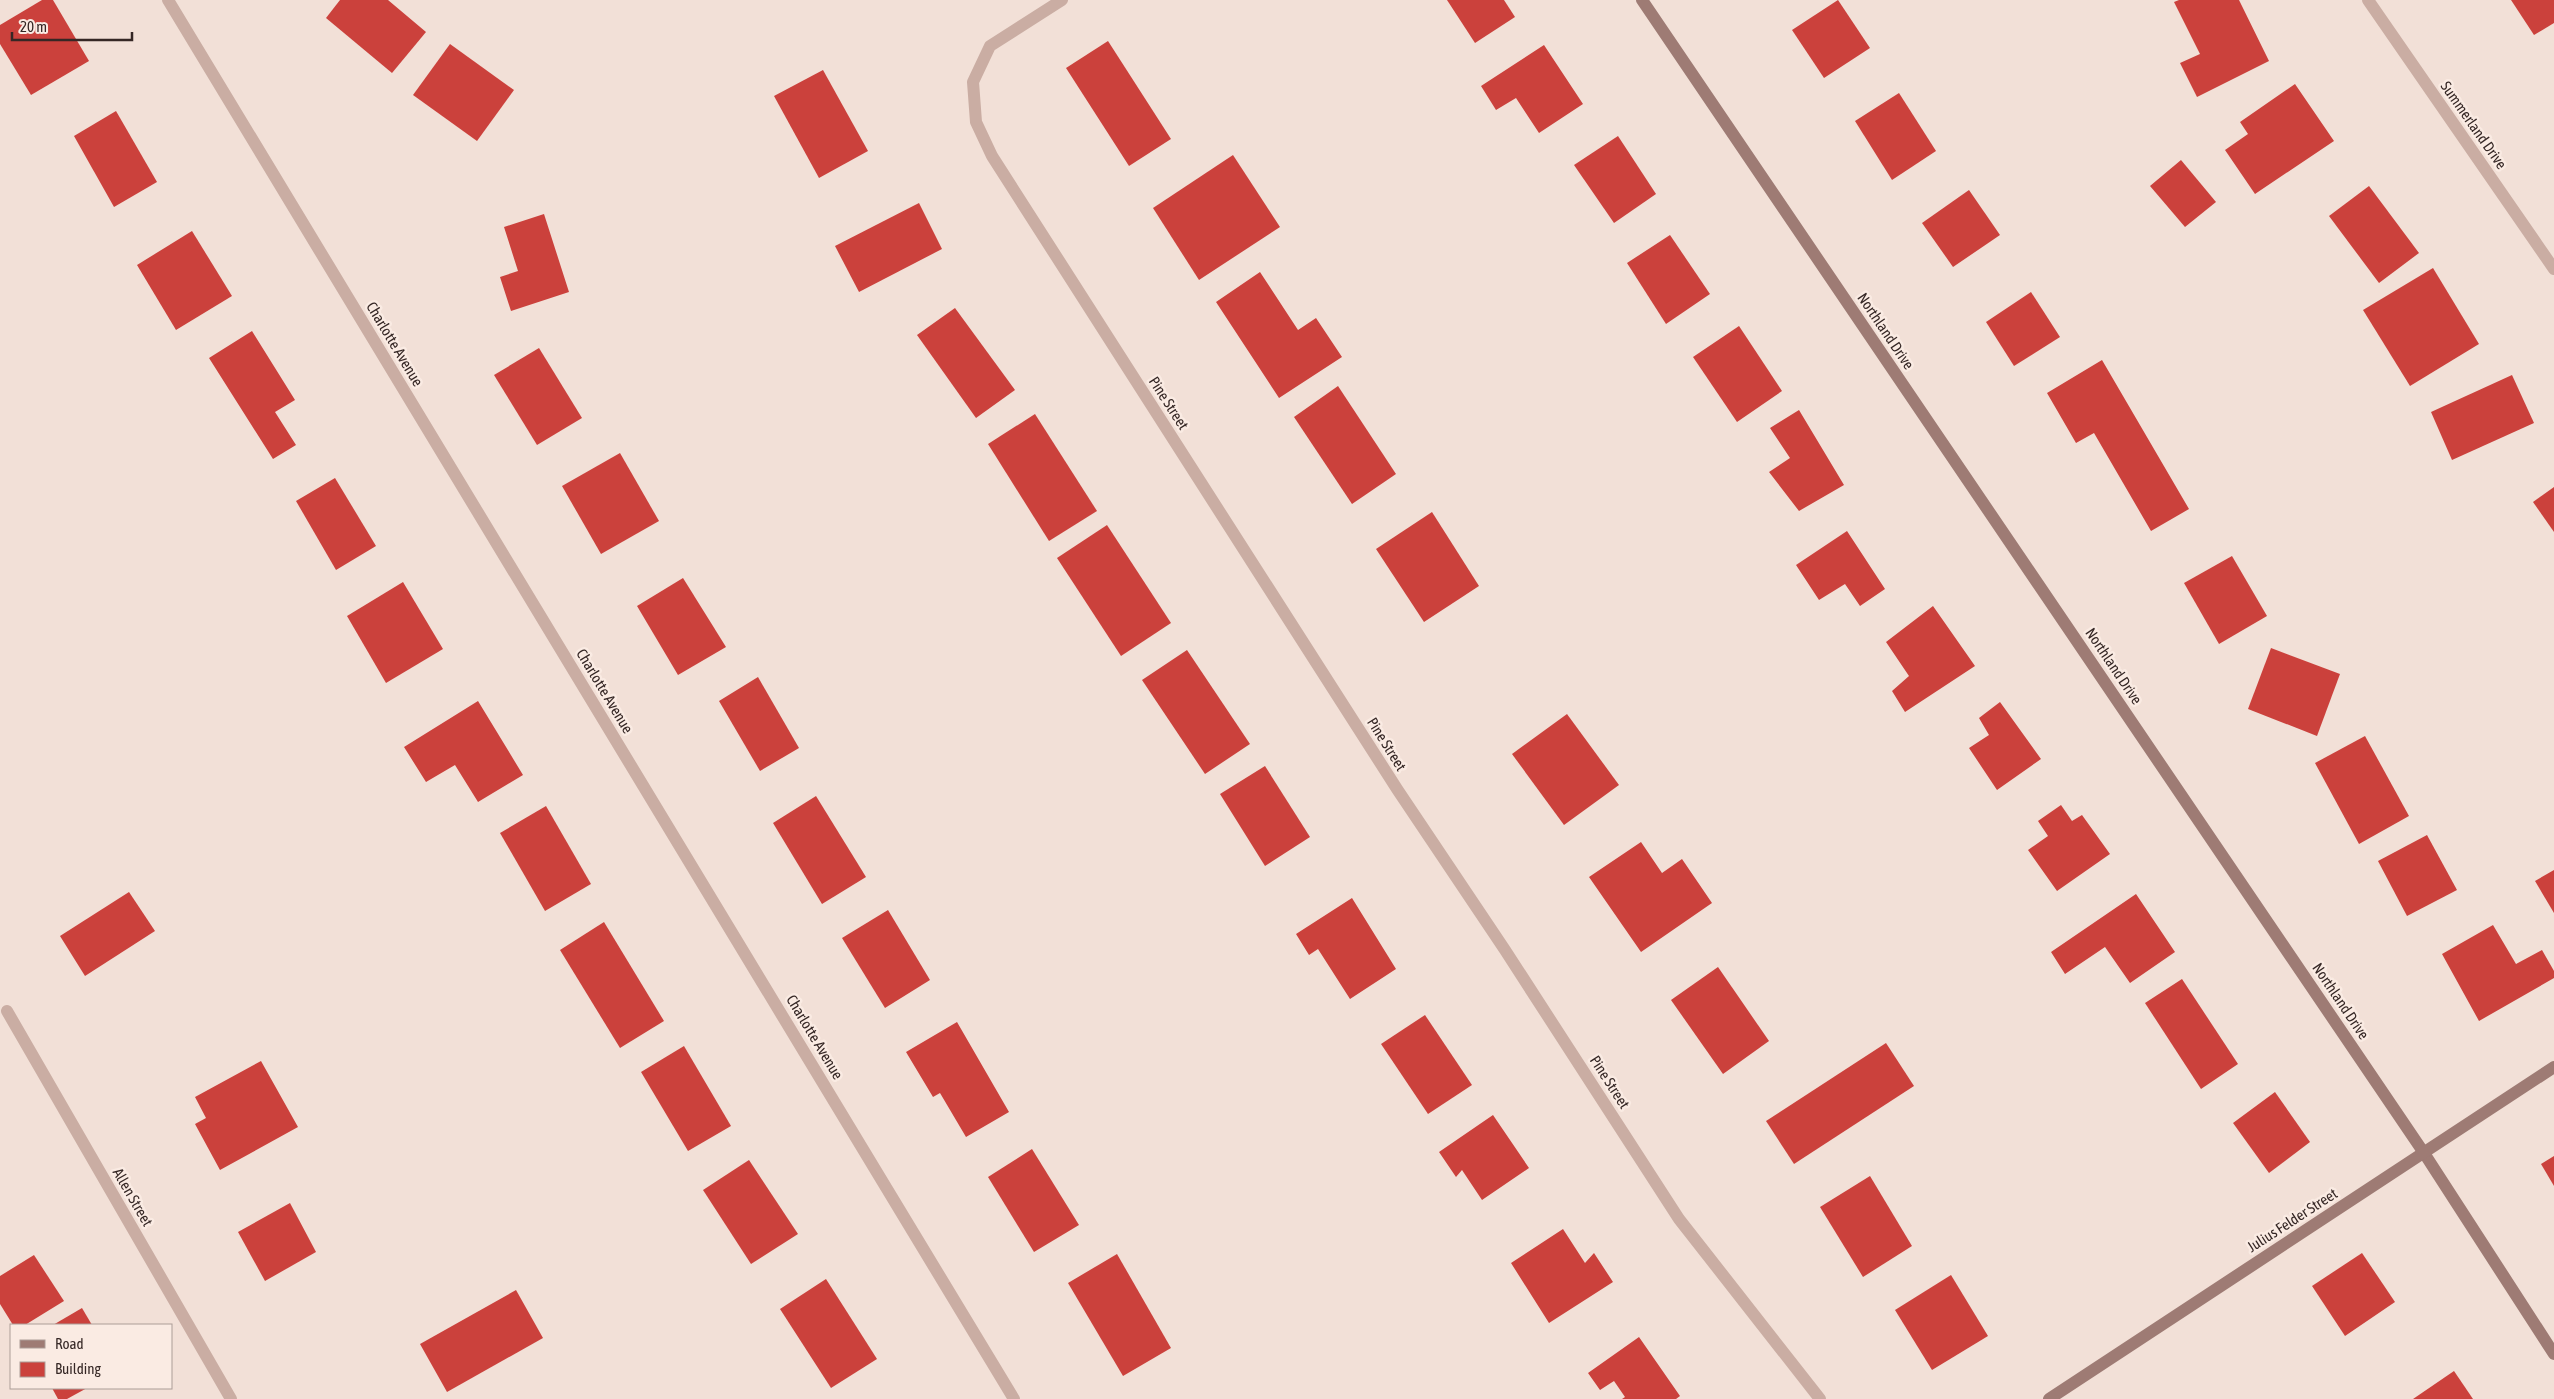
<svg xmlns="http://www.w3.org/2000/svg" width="2554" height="1399" font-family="'Asap Condensed',sans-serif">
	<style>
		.building { fill: #cb413c }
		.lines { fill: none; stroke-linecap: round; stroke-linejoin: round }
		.street { stroke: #caada3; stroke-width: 12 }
		.secondary { stroke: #9e7b74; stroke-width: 12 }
		.labels { text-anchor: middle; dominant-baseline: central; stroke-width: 5; stroke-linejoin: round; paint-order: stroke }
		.street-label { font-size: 15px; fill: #352725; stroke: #faebe3 }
	</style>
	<rect width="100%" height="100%" fill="#f2e0d7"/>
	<!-- building -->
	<g class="building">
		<path d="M42,0H53L89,61L31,95L0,44V25Z"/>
		<path d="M340,0H388L426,32L392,73L326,18Z"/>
		<path d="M1447,0H1504L1515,17L1475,43Z"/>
		<path d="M1838,0L1870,48L1824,78L1792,30Z"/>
		<path d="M2179,0H2239L2269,61L2197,97L2180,63L2200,54L2174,2Z"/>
		<path d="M2511,0H2554V23L2534,35Z"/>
		<path d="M1108,41L1171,139L1129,166L1066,68Z"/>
		<path d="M450,44L514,90L477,141L413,95Z"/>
		<path d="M1544,45L1583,104L1539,133L1516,98L1496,110L1481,86Z"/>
		<path d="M823,70L868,151L819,178L774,96Z"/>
		<path d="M2295,84L2334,141L2255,194L2225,150L2248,134L2240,122Z"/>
		<path d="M1899,93L1936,151L1892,180L1855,121Z"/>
		<path d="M116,111L157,182L114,207L74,136Z"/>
		<path d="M1618,136L1656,194L1614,223L1574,165Z"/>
		<path d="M1233,155L1280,227L1199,280L1153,208Z"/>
		<path d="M2181,160L2216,202L2185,227L2150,186Z"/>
		<path d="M2369,186L2419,253L2379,283L2329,216Z"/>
		<path d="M1969,190L2000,235L1953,267L1922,223Z"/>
		<path d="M919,203L942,249L859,292L835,246Z"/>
		<path d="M544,214L569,292L511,311L500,277L518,271L504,227Z"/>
		<path d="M192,231L232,296L176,330L137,265Z"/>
		<path d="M1670,235L1710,294L1666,324L1627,263Z"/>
		<path d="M2433,268L2479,344L2410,386L2363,310Z"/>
		<path d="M1260,272L1298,330L1316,318L1342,357L1279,398L1216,302Z"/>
		<path d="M2031,292L2060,337L2014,366L1986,322Z"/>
		<path d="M955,308L1015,390L976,418L917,335Z"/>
		<path d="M1739,326L1782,391L1737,422L1693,357Z"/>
		<path d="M252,331L295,400L275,412L296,445L273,459L209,358Z"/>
		<path d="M539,348L582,418L537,445L494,375Z"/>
		<path d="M2102,360L2189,509L2151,531L2094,433L2076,443L2047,393Z"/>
		<path d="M2512,375L2534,423L2452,460L2431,412Z"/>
		<path d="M1338,386L1396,474L1352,504L1294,417Z"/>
		<path d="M1799,410L1844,485L1799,511L1769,472L1790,458L1770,428Z"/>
		<path d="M1035,414L1097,511L1049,541L988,444Z"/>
		<path d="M620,453L659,521L601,554L562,486Z"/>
		<path d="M335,478L376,546L336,570L296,501Z"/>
		<path d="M2554,487V532L2533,502Z"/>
		<path d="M1432,512L1479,586L1424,622L1376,549Z"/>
		<path d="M1107,525L1171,623L1121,656L1057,558Z"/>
		<path d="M1847,531L1885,589L1860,606L1845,584L1819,600L1796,565Z"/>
		<path d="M2232,556L2267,616L2219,644L2184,583Z"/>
		<path d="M683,578L726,647L678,675L637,606Z"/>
		<path d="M403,582L443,649L386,683L347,616Z"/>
		<path d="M1933,606L1975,666L1905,712L1892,691L1909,676L1886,642Z"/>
		<path d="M2271,648L2340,674L2317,736L2248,709Z"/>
		<path d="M1187,650L1250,744L1205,774L1142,680Z"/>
		<path d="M758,677L799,748L760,771L719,701Z"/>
		<path d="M478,701L523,775L478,802L455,765L426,782L404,747Z"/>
		<path d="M2000,702L2041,759L1997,790L1969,748L1989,735L1979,718Z"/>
		<path d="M1567,714L1619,785L1564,825L1512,754Z"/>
		<path d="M2365,736L2409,816L2359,844L2315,763Z"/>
		<path d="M1265,766L1310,837L1265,866L1220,794Z"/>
		<path d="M816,796L866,877L822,904L773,823Z"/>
		<path d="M2061,805L2072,821L2082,815L2110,854L2057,891L2028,850L2048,836L2038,821Z"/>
		<path d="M546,806L591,884L545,911L500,833Z"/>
		<path d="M2427,835L2457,890L2407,916L2378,861Z"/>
		<path d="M1641,842L1662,873L1682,859L1712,903L1641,952L1589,877Z"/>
		<path d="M2554,870V913L2535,881Z"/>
		<path d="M129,892L155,931L85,976L60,936Z"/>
		<path d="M2136,894L2175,952L2130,983L2105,947L2065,974L2051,952Z"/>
		<path d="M1352,898L1396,969L1350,999L1318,949L1309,955L1296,934Z"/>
		<path d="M888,910L930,980L885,1008L842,938Z"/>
		<path d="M604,922L664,1021L620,1048L560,950Z"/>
		<path d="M2493,925L2516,964L2542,950L2554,971V978L2479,1021L2442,954Z"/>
		<path d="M1718,967L1769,1041L1723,1074L1671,1000Z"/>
		<path d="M2182,979L2238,1064L2201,1089L2145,1003Z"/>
		<path d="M1425,1015L1472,1085L1428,1114L1381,1044Z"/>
		<path d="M957,1022L1009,1112L966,1137L940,1093L933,1097L906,1052Z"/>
		<path d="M1886,1043L1914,1086L1794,1164L1766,1121Z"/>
		<path d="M684,1046L731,1126L688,1151L641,1072Z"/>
		<path d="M261,1061L298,1127L220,1170L195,1124L206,1118L195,1097Z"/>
		<path d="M2275,1092L2310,1142L2269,1173L2233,1123Z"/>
		<path d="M1493,1115L1529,1168L1482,1200L1462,1170L1456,1177L1439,1152Z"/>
		<path d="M1032,1149L1079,1225L1034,1252L988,1177Z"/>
		<path d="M2554,1156V1186L2541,1164Z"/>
		<path d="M749,1160L798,1234L751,1264L703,1190Z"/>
		<path d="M1870,1176L1912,1246L1863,1277L1820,1207Z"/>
		<path d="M290,1203L316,1252L265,1281L238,1232Z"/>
		<path d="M1563,1229L1585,1263L1594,1253L1613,1282L1549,1323L1511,1263Z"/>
		<path d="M2362,1253L2395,1302L2345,1336L2312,1286Z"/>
		<path d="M1117,1254L1171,1348L1123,1376L1068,1283Z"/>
		<path d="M34,1255L64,1301L25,1325H13L0,1304V1276Z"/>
		<path d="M1951,1275L1988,1336L1932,1370L1895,1310Z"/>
		<path d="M826,1279L877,1359L831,1388L780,1309Z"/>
		<path d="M516,1290L543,1338L447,1392L420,1344Z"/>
		<path d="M82,1308L92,1325H53Z"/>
		<path d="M1639,1337L1680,1396L1676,1399H1622L1625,1397L1614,1381L1600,1390L1588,1373Z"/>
		<path d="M2454,1371L2473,1399H2413Z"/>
		<path d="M52,1388H87L67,1399H58Z"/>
	</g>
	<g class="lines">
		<!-- street -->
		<g class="street">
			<path d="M168,0L1014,1399"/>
			<path d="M1062,0L990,46L973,82L976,122L992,156L1397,789L1505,950L1679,1219L1820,1399"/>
			<path d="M2368,0L2554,269"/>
			<path d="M7,1011L231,1399"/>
		</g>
		<!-- secondary -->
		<g class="secondary">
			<path d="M1642,0L2424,1153L2554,1354"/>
			<path d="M2049,1399L2554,1067"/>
		</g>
	</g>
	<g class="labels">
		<!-- street labels -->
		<g class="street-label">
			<text transform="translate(2474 125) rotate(55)">Summerland Drive</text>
			<text transform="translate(1886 331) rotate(56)">Northland Drive</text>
			<text transform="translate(395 344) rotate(59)">Charlotte Avenue</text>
			<text transform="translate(1169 403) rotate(57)">Pine Street</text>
			<text transform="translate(2114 666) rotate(56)">Northland Drive</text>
			<text transform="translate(605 691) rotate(59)">Charlotte Avenue</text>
			<text transform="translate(1387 744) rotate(58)">Pine Street</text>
			<text transform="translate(2341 1001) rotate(56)">Northland Drive</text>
			<text transform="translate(815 1037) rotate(59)">Charlotte Avenue</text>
			<text transform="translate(1610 1082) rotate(57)">Pine Street</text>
			<text transform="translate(133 1197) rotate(60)">Allen Street</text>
			<text transform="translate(2292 1220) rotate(-33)">Julius Felder Street</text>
		</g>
	</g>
	<!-- legend -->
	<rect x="10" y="1324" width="162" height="65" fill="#faebe3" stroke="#ab9d97"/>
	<rect x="20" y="1340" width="25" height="8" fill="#9e7b74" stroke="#ab9d97"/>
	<text x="55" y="1349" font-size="15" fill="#352725">Road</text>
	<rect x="20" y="1362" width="25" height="15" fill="#cb413c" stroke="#ab9d97"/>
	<text x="55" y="1374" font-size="15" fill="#352725">Building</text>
	<!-- scale -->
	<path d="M12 32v8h120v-8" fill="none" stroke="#352725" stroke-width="2.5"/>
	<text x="20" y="32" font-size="15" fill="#352725" stroke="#faebe3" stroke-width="4" paint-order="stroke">20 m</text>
</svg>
